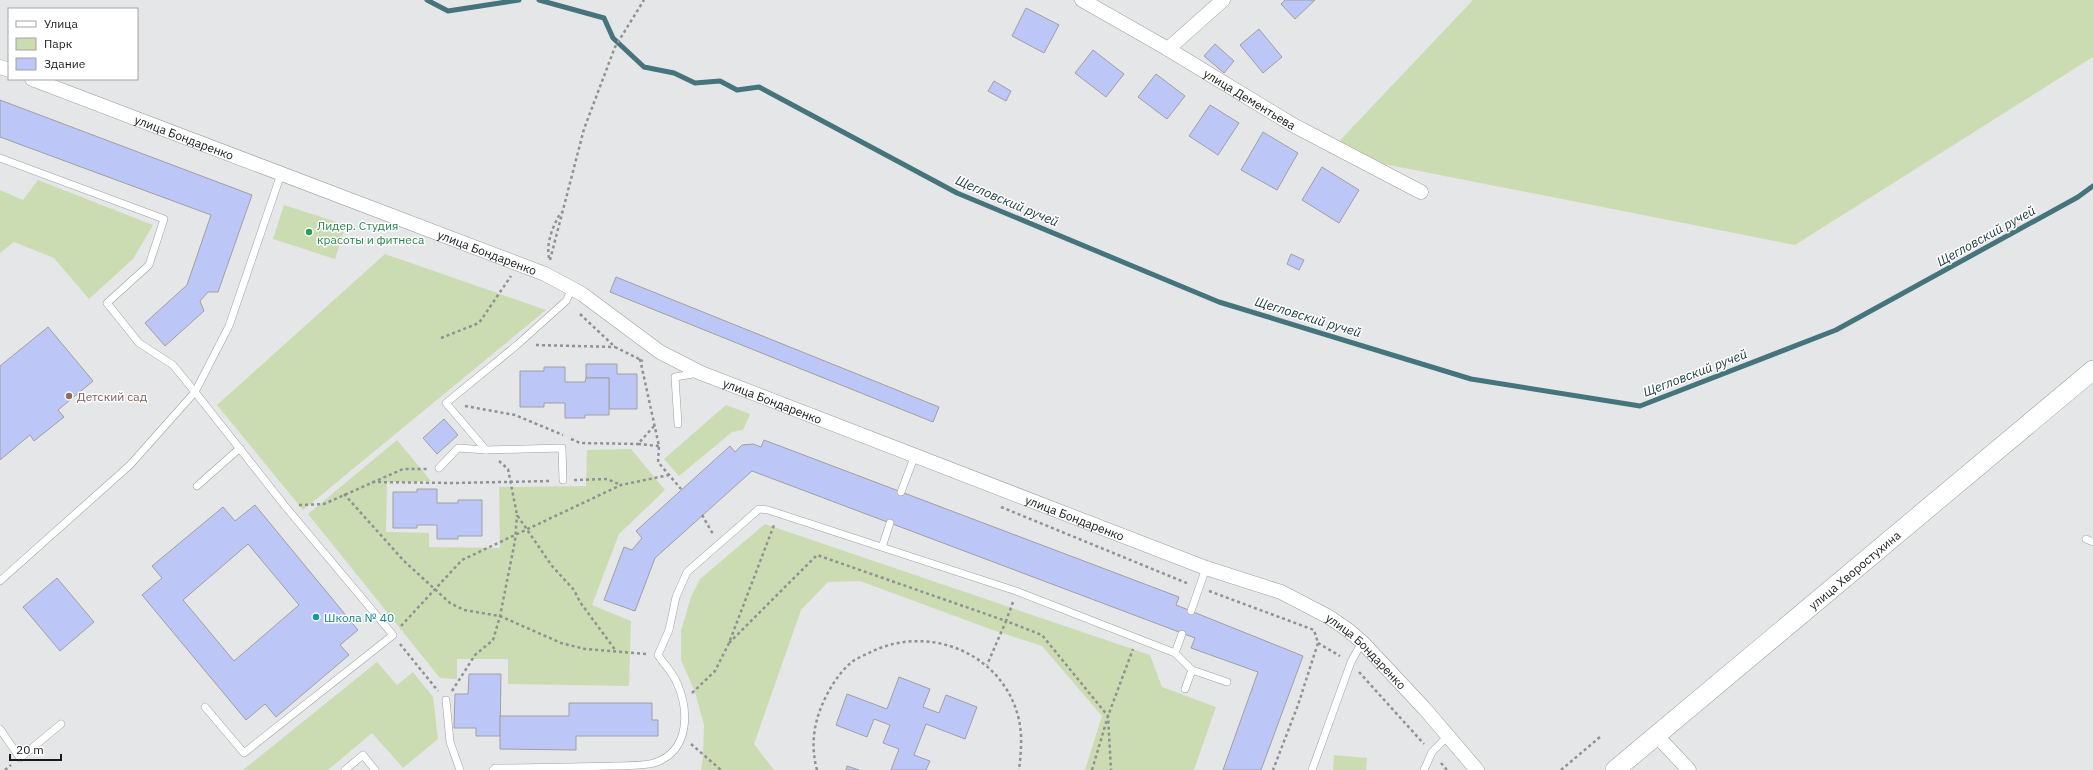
<svg xmlns="http://www.w3.org/2000/svg" width="2093" height="770" font-family="'IBM Plex Sans',sans-serif">
	<style>
		.green { fill: #ccdcb2 }
		.lines { fill: none; stroke-linecap: round; stroke-linejoin: round }
		.stream { stroke: #46747c; stroke-width: 5 }
		.building { fill: #bcc7f7; stroke: #9fa0a1; fill-rule: evenodd }
		.lane-casing { stroke: #9e9fa0; stroke-width: 8 }
		.street-casing { stroke: #9e9fa0; stroke-width: 15 }
		.secondary-casing { stroke: #9e9fa0; stroke-width: 20 }
		.path { stroke: #909192; stroke-width: 2.5; stroke-dasharray: 3 3; stroke-linecap: butt }
		.lane { stroke: #fff; stroke-width: 7 }
		.street { stroke: #fff; stroke-width: 14 }
		.secondary { stroke: #fff; stroke-width: 19 }
		.leisure-dot { fill: #2e9e5b; stroke: #fff; stroke-width: 1.5 }
		.education-dot { fill: #8d6e63; stroke: #fff; stroke-width: 1.5 }
		.culture-dot { fill: #0f9aa8; stroke: #fff; stroke-width: 1.5 }
		.labels { text-anchor: middle; dominant-baseline: central; stroke-width: 3; stroke-linejoin: round; paint-order: stroke }
		.street-label { font-size: 12px; fill: #1a1a1b; stroke: #fff }
		.leisure-label { font-size: 12px; fill: #27864d; stroke: #fff; text-anchor: start }
		.education-label { font-size: 12px; fill: #785e54; stroke: #fff; text-anchor: start }
		.culture-label { font-size: 12px; fill: #0d838f; stroke: #fff; text-anchor: start }
		.water-label { font-size: 13px; font-style: italic; fill: #18393e; stroke: #fff }
	</style>
	<rect width="100%" height="100%" fill="#e5e6e7"/>
	<!-- green -->
	<g class="green">
		<path d="M1473,0H2093V57L1795,245L1328,153Z"/>
		<path d="M38,180L153,225L133,259L89,299L54,258L14,242L0,253V190L23,200Z"/>
		<path d="M284,205L346,225L335,259L273,239Z"/>
		<path d="M385,254L546,310L303,510L217,405Z"/>
		<path d="M726,405L750,414L743,430L732,432L679,476L664,459Z"/>
		<path d="M397,440L431,481L387,482L386,532L429,533V547L500,548L499,487L586,486L587,450L631,449L665,490L619,534L592,605L631,621L629,686L508,684V659H457V679L440,678L308,514Z"/>
		<path d="M765,524L1150,655L1162,687L1216,707L1194,770H1085L1102,716L1042,646L990,629L860,581L828,582L801,610L754,744L774,770H701L703,756L704,725L695,692L681,660V631L691,597L700,579Z"/>
		<path d="M377,662L397,685L413,672L433,697L438,739L403,768L372,733L328,770H243Z"/>
		<path d="M1334,755L1367,758L1366,770H1333Z"/>
	</g>
	<g class="lines">
		<!-- stream -->
		<g class="stream">
			<path d="M427,0L448,11L519,0"/>
			<path d="M539,0L604,18L613,38L644,67L674,73L695,83L720,81L737,90L759,87L957,193L1219,302L1471,379L1640,406L1836,330L2078,197L2093,186"/>
		</g>
	</g>
	<!-- building -->
	<g class="building">
		<path d="M1285,0H1315L1295,19L1281,4Z"/>
		<path d="M1026,8L1059,25L1044,53L1012,36Z"/>
		<path d="M1259,29L1282,57L1263,73L1240,45Z"/>
		<path d="M1215,44L1234,61L1224,73L1204,56Z"/>
		<path d="M1093,50L1124,74L1106,97L1075,73Z"/>
		<path d="M1156,74L1185,96L1167,119L1138,97Z"/>
		<path d="M994,81L1011,91L1006,101L988,91Z"/>
		<path d="M0,100L252,195L218,292H208L200,301L204,311L165,346L145,323L187,285L211,215L0,137Z"/>
		<path d="M1210,105L1239,123L1218,155L1189,136Z"/>
		<path d="M1263,132L1298,153L1277,190L1241,170Z"/>
		<path d="M1322,167L1359,190L1339,223L1302,200Z"/>
		<path d="M1291,254L1304,260L1299,270L1287,264Z"/>
		<path d="M616,277L939,407L933,422L610,292Z"/>
		<path d="M48,327L93,381L58,410L64,417L34,441L30,435L0,460V366Z"/>
		<path d="M586,364H617V374H637V409H609V378H586Z"/>
		<path d="M544,367H565V382H585L586,378H609V415H585V418H565V403H544V407H520V371H544Z"/>
		<path d="M444,419L458,435L437,454L423,438Z"/>
		<path d="M764,440L1179,597L1176,605L1303,656L1261,770H1223L1258,672L1191,648L1195,638L752,471L655,558L635,611L604,600L624,547L632,550L642,538L636,531L730,446L735,452L742,445L753,444L761,447Z"/>
		<path d="M417,489H437V503H458V500H482V536H458V539H437V525H417V528H393V492H417Z"/>
		<path d="M255,505L358,630L340,645L349,655L276,717L265,704L246,720L142,595L162,578L152,566L223,507L235,521ZM248,544L299,605L234,661L183,600Z"/>
		<path d="M57,578L94,622L60,651L23,607Z"/>
		<path d="M469,674H501L500,736H476V728H454L455,694H468Z"/>
		<path d="M899,677L930,689L923,707L939,713L946,695L977,707L965,739L926,724L914,755L930,761L926,770H891L899,749L883,743L890,725L874,719L867,737L836,725L847,694L887,709Z"/>
		<path d="M569,703H652V720H658V736H576V750L500,749V716H569Z"/>
		<path d="M847,766L859,770H846Z"/>
	</g>
	<g class="lines">
		<defs>
			<g id="lane">
				<path d="M0,158L164,219L149,265L107,303L139,343L173,365L195,392L130,465L0,581"/>
				<path d="M678,424L675,377L699,373"/>
				<path d="M439,468L458,448L486,450"/>
				<path d="M563,480L562,448L486,450L446,403L517,345L566,301L572,289"/>
				<path d="M197,486L240,448"/>
				<path d="M901,492L915,455"/>
				<path d="M2086,539L2093,542"/>
				<path d="M882,547L890,523"/>
				<path d="M1191,611L1206,568"/>
				<path d="M1175,653L1192,670L1227,682"/>
				<path d="M1185,689L1192,670"/>
				<path d="M446,700L450,742L460,770"/>
				<path d="M205,707L244,753L393,635L285,506L195,392L229,326L281,174"/>
				<path d="M0,729L20,758L61,724"/>
				<path d="M345,770L363,755L375,770"/>
				<path d="M493,770L495,768C534,768 573,767 612,766C626,765 644,767 657,762C690,749 689,710 677,683C673,673 664,664 658,655L669,630L676,597L687,572L759,509L768,510L1016,591L1175,653L1182,634"/>
				<path d="M1312,770L1351,662L1362,642"/>
				<path d="M1424,770L1432,752L1448,736"/>
			</g>
			<g id="street">
				<path id="s1" d="M1082,0L1168,49L1293,125L1421,192"/>
				<path d="M1168,49L1223,0"/>
				<path d="M0,67L9,70"/>
				<path id="s2" d="M32,79L545,274L582,294L660,352L701,373L1206,568L1281,592L1329,617L1348,630L1362,642L1424,708L1477,770"/>
				<path d="M1656,735L1689,770"/>
			</g>
			<g id="secondary">
				<path id="s3" d="M1615,770L2093,370"/>
			</g>
		</defs>
		<!-- lane casing -->
		<use href="#lane" class="lane-casing"/>
		<!-- street casing -->
		<use href="#street" class="street-casing"/>
		<!-- secondary casing -->
		<use href="#secondary" class="secondary-casing"/>
		<!-- path -->
		<g class="path">
			<path d="M549,258C546,242 553,226 561,212"/>
			<path d="M550,260L584,129L615,47L644,0"/>
			<path d="M580,314L615,347L643,361"/>
			<path d="M441,338L479,323L511,276"/>
			<path d="M536,345L615,347"/>
			<path d="M640,359L659,446L658,462L681,489"/>
			<path d="M465,406L515,415L563,435"/>
			<path d="M654,426L638,444L659,446"/>
			<path d="M571,439L580,443L638,444"/>
			<path d="M499,461L508,469L517,515L552,566L574,590L580,602L616,651"/>
			<path d="M574,480L607,479L621,485"/>
			<path d="M372,482L453,483L551,481"/>
			<path d="M344,494L404,561L450,603L464,610L500,616L561,643L585,649L647,654"/>
			<path d="M299,505L324,504L403,469H427"/>
			<path d="M1001,507L1189,584"/>
			<path d="M702,515L713,534"/>
			<path d="M1209,591L1314,630L1318,643L1298,705L1273,770"/>
			<path d="M1013,602L1006,621L1042,635L1108,716L1111,770"/>
			<path d="M401,626L462,560L621,485L669,475"/>
			<path d="M729,643L817,555L1006,621L987,665"/>
			<path d="M1318,643L1340,656"/>
			<path d="M400,644L438,691"/>
			<path d="M1359,672L1424,744"/>
			<path d="M452,691L475,655L493,640L500,616L515,541L517,515"/>
			<path d="M692,693L715,671L729,643L774,525"/>
			<path d="M691,744L721,770"/>
			<path d="M1441,763L1447,770"/>
			<path d="M5,770L11,765"/>
			<path d="M817,770C811,748 813,726 822,705C829,689 839,672 853,661C858,658 864,655 869,653C927,623 1001,652 1018,716C1023,734 1021,752 1019,770"/>
			<path d="M1092,770L1108,716L1133,649"/>
			<path d="M1561,770L1600,737"/>
		</g>
		<!-- lane -->
		<use href="#lane" class="lane"/>
		<!-- street -->
		<use href="#street" class="street"/>
		<!-- secondary -->
		<use href="#secondary" class="secondary"/>
	</g>
	<!-- markers -->
	<circle class="leisure-dot" cx="309" cy="232" r="4"/>
	<circle class="education-dot" cx="69" cy="396" r="4"/>
	<circle class="culture-dot" cx="316" cy="617" r="4"/>
	<g class="labels">
		<!-- street labels -->
		<g class="street-label">
			<text stroke="none"><textPath href="#s1" startOffset="195">улица Дементьева</textPath></text>
			<text stroke="none"><textPath href="#s2" startOffset="163">улица Бондаренко</textPath></text>
			<text stroke="none"><textPath href="#s2" startOffset="487">улица Бондаренко</textPath></text>
			<text stroke="none"><textPath href="#s2" startOffset="811">улица Бондаренко</textPath></text>
			<text stroke="none"><textPath href="#s2" startOffset="1135">улица Бондаренко</textPath></text>
			<text stroke="none"><textPath href="#s3" startOffset="312">улица Хворостухина</textPath></text>
			<text stroke="none"><textPath href="#s2" startOffset="1459">улица Бондаренко</textPath></text>
		</g>
		<!-- leisure labels -->
		<g class="leisure-label">
			<text x="317" y="225">Лидер. Студия<tspan x="317" dy="14">красоты и фитнеса</tspan></text>
		</g>
		<!-- education labels -->
		<g class="education-label">
			<text x="77" y="396">Детский сад</text>
		</g>
		<!-- culture labels -->
		<g class="culture-label">
			<text x="324" y="617">Школа № 40</text>
		</g>
		<!-- water labels -->
		<g class="water-label">
			<text transform="translate(1007 201) rotate(23)">Щегловский ручей</text>
			<text transform="translate(1986 236) rotate(-29)">Щегловский ручей</text>
			<text transform="translate(1308 317) rotate(17)">Щегловский ручей</text>
			<text transform="translate(1695 373) rotate(-21)">Щегловский ручей</text>
		</g>
	</g>
	<!-- legend -->
	<rect x="8" y="8" width="130" height="72" fill="#ffffff" stroke="#a3a3a4"/>
	<rect x="16" y="21" width="20" height="6" fill="#ffffff" stroke="#a3a3a4"/>
	<text x="44" y="28" font-size="12" fill="#1a1a1b">Улица</text>
	<rect x="16" y="38" width="20" height="12" fill="#ccdcb2" stroke="#a3a3a4"/>
	<text x="44" y="48" font-size="12" fill="#1a1a1b">Парк</text>
	<rect x="16" y="58" width="20" height="12" fill="#bcc7f7" stroke="#a3a3a4"/>
	<text x="44" y="68" font-size="12" fill="#1a1a1b">Здание</text>
	<!-- scale -->
	<path d="M10 754v6h51v-6" fill="none" stroke="#1a1a1b" stroke-width="2"/>
	<text x="16" y="754" font-size="12" fill="#1a1a1b" stroke="#ffffff" stroke-width="3" paint-order="stroke">20 m</text>
</svg>
